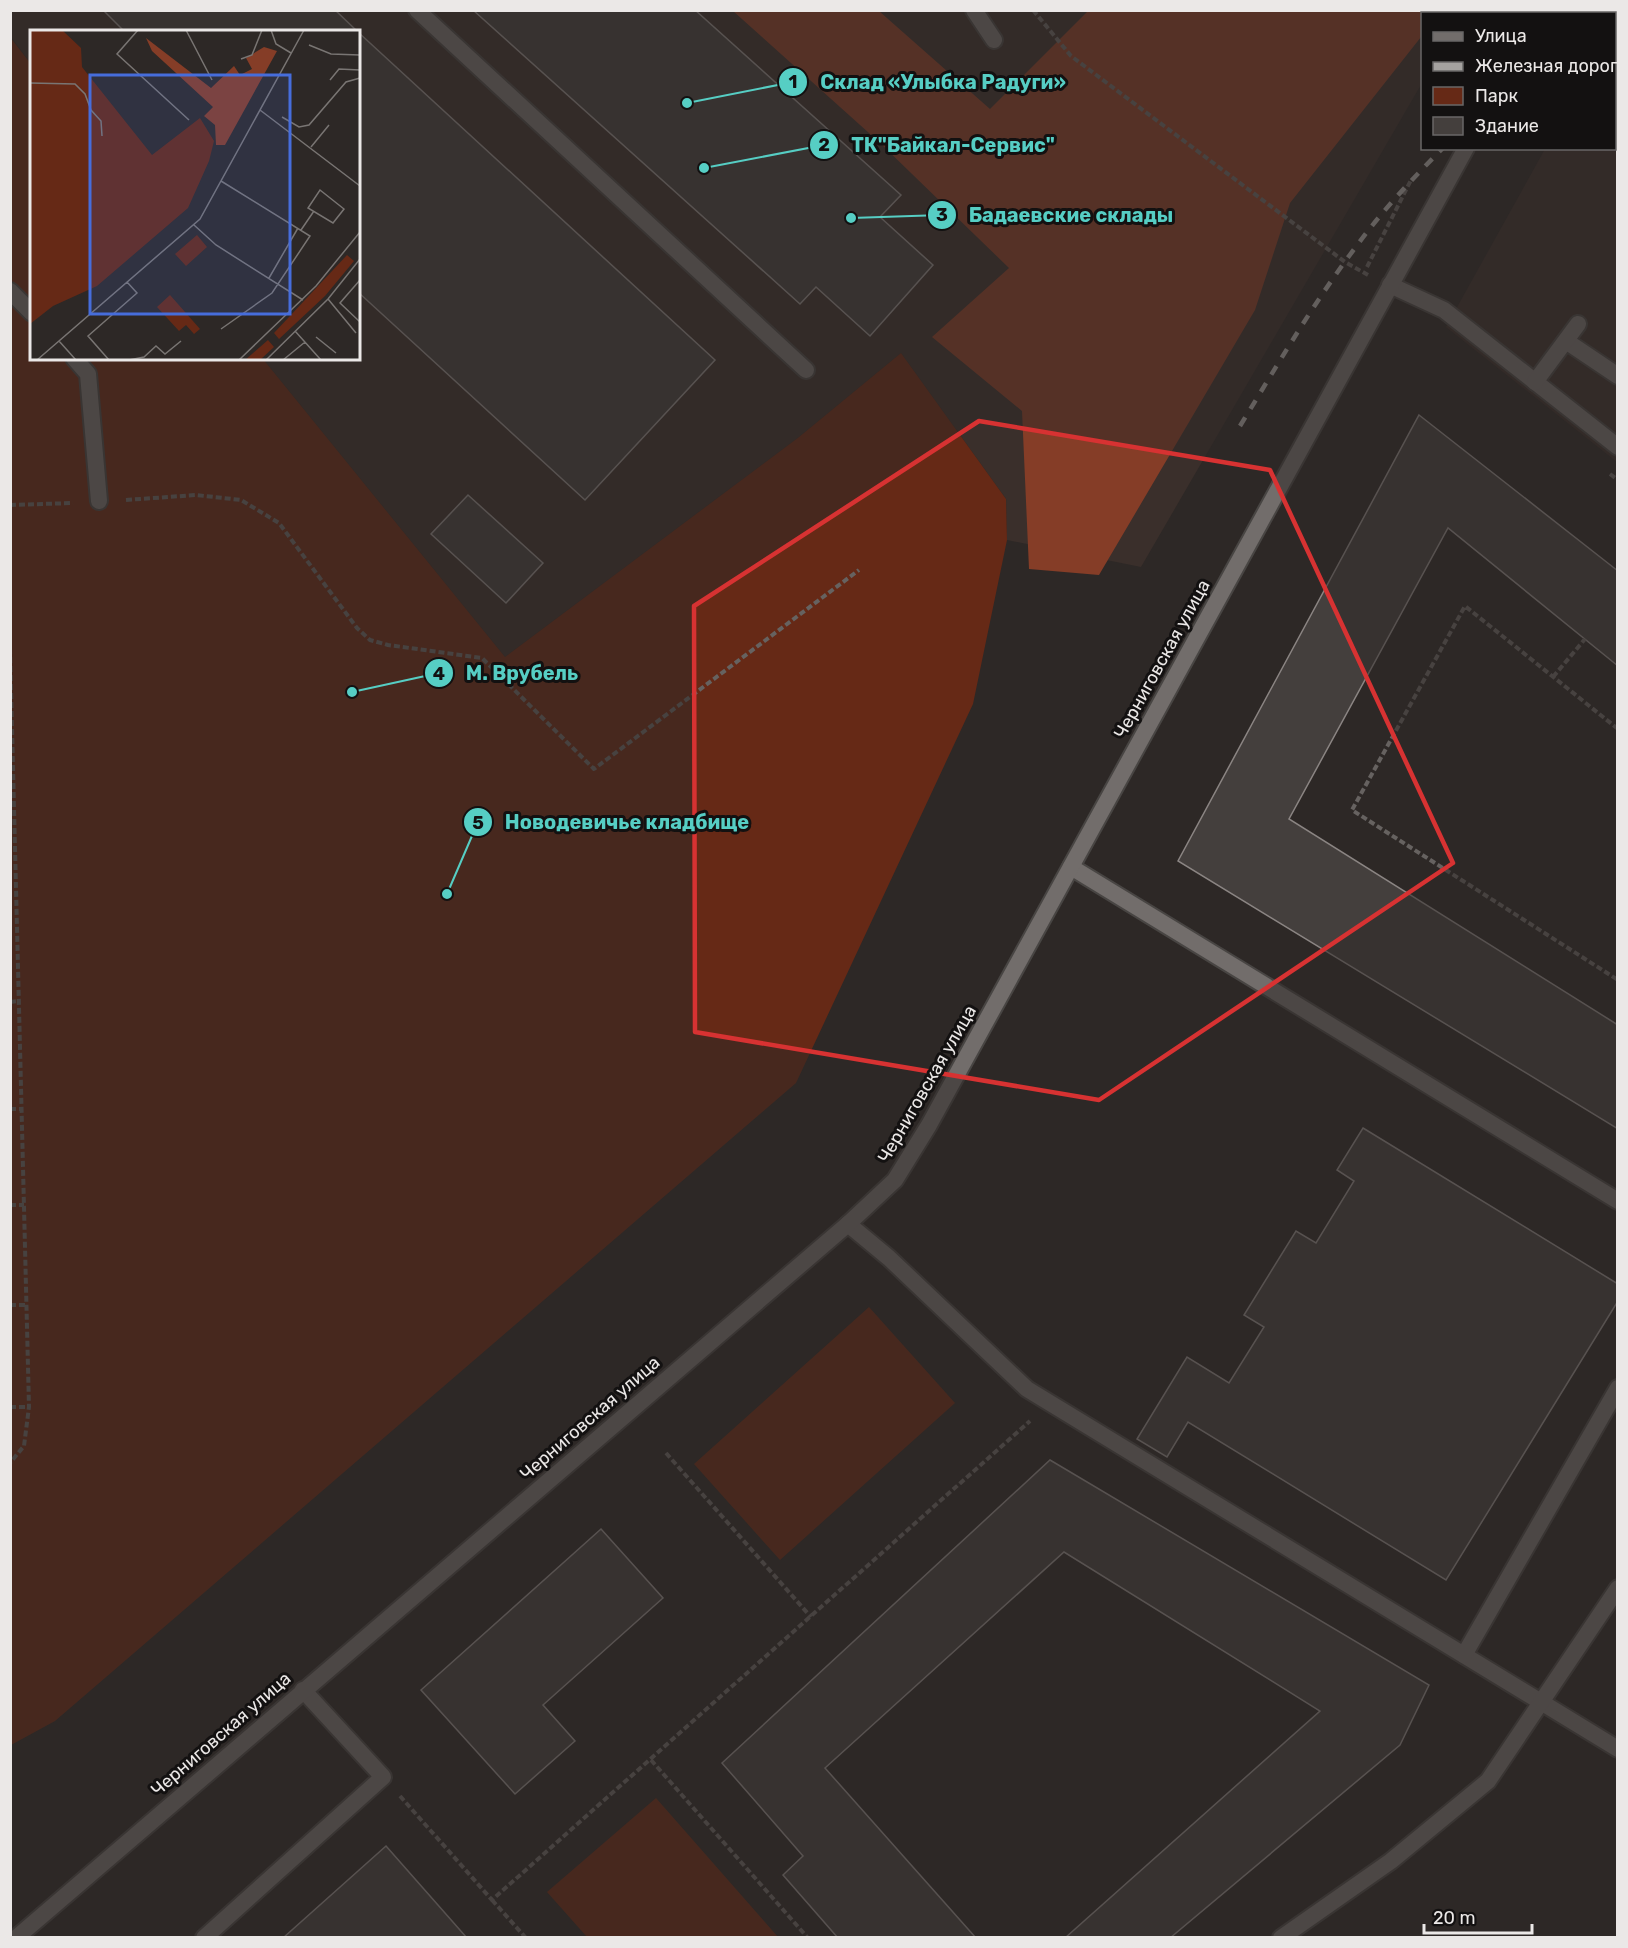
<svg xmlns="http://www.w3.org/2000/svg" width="1628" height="1948" font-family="Rubik,sans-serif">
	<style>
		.built { fill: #3a2f2b }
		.green { fill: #662916 }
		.forest { fill: #853d27 }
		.building { fill: #443f3d; stroke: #8b8583; stroke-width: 1.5 }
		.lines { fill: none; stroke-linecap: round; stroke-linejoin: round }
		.service-casing { stroke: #484543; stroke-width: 20 }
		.minor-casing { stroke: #484543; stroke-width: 20 }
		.path { stroke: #666260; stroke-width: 4; stroke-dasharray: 6 3; stroke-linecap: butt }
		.service { stroke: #726d6b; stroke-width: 16 }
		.minor { stroke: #726d6b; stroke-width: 16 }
		.rail { stroke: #a5a2a0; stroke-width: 4.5; stroke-dasharray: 10 10; stroke-linecap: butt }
		.marked { fill: none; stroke: #d73232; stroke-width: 4.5; stroke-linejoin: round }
		.labels { text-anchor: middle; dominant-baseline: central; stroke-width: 6; stroke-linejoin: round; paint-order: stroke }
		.street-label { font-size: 18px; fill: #ebe8e7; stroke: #131111 }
		.inset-road { fill: none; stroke: #797573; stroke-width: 1.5 }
		.view { fill: #466ddb; fill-opacity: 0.15; stroke: #466ddb; stroke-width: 3 }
		.inset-edge { fill: none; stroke: #ebe8e7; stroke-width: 3 }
		.leader { fill: none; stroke: #56cec4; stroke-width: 2 }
		.callout-dot { fill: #56cec4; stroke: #131111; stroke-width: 2 }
		.mark-label { font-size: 18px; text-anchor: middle; font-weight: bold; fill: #111 }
		.callout-label { font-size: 20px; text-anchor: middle; font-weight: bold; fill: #56cec4; stroke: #131111; stroke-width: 6; stroke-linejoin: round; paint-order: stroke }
	</style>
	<rect width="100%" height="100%" fill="#2d2826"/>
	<!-- built -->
	<g class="built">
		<path d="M11,10L1464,11L1463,13L1422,14V83L1141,567L1007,540L1006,499L901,353L799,437L505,657L263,359L358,358V32H32L31,64L11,37Z"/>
		<path d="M1617,55V462L1446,327L1545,149L1614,148V58Z"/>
	</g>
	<!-- green -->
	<g class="green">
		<path d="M10,37L31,64L32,358L263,359L505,657L799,437L901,353L1006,499L1007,540L973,704L796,1083L55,1721L11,1745Z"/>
		<path d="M869,1307L955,1403L780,1560L694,1464Z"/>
		<path d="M656,1798L778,1937H587L547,1892Z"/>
	</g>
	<!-- forest -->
	<path class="forest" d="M733,11H879L990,109L1088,11H1433L1432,13L1422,14L1421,37L1290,203L1255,310L1099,575L1029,569L1022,411L932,337L1009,268L879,142Z"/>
	<!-- building -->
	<g class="building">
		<path d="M103,10H335L358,32H125Z"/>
		<path d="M473,10H695L901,195L880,217L933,265L870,336L816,287L800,304Z"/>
		<path d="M358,32L715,360L585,500L358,292Z"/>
		<path d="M1419,415L1618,571V666L1448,528L1289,819L1618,1025V1129L1178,861Z"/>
		<path d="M468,495L543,563L506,603L431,534Z"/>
		<path d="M1363,1128L1618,1284V1301L1446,1580L1188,1422L1167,1457L1137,1439L1187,1357L1229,1383L1264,1327L1244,1315L1296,1231L1316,1243L1354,1181L1337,1170Z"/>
		<path d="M1050,1460L1429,1685L1400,1745L1170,1938H1065L1320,1711L1064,1552L825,1768L976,1938H838L783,1875L803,1856L722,1763Z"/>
		<path d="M601,1529L663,1598L543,1705L575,1741L515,1794L421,1690Z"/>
		<path d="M386,1846L467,1938H283Z"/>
	</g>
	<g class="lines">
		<defs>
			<g id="service">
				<path d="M417,10L806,370"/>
				<path d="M974,10L994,40"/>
				<path d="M1390,285L1444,310L1618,447"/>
				<path d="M10,291L32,313"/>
				<path d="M1566,341L1618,376"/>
				<path d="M74,358L88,374L99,501"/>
				<path d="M1535,382L1578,324"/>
				<path d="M1071,867L1618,1201"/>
				<path d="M848,1224L889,1258L1027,1389L1618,1749"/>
				<path d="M1464,1655L1618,1388"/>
				<path d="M204,1938L383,1777L303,1690"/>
				<path d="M1281,1938L1391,1861L1488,1781L1618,1588"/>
			</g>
			<g id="minor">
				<path d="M1540,14L1542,10"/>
				<path d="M16,1938L848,1224L895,1180L929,1125L1466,148"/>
			</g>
		</defs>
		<!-- service casing -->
		<use href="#service" class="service-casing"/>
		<!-- minor casing -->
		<use href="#minor" class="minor-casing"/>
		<!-- path -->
		<g class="path">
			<path d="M1033,10L1071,56L1345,262L1368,275"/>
			<path d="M1367,267L1411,180"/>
			<path d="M1610,474L1618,480"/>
			<path d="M126,500L196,495L241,500L279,523L357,628L370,640L388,645L482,658L594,769L859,570"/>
			<path d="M10,505L73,503"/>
			<path d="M10,648L29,1407L24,1446L10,1463"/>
			<path d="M1553,677L1585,639"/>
			<path d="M1618,729L1465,606L1352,810L1618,980"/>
			<path d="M10,1002L19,1001"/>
			<path d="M10,1109H22"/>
			<path d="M10,1205H24"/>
			<path d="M10,1305H27"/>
			<path d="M10,1407H29"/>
			<path d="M666,1453L811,1617"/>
			<path d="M651,1760L808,1938"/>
			<path d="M400,1796L492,1900L1030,1421"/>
			<path d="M492,1900L526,1938"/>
		</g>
		<!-- service -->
		<use href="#service" class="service"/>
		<!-- minor -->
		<use href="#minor" class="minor"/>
		<!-- rail -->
		<g class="rail">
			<path d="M1603,14L1607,10"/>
			<path d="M1240,426C1278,364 1314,302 1358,244C1383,210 1413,178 1443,148"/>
		</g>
	</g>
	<!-- marked area -->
	<path d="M0 0H1628V1948H0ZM979,421L1270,470L1453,863L1099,1100L695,1032L694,606Z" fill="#2d2826" fill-opacity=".55" fill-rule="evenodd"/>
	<path class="marked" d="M979,421L1270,470L1453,863L1099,1100L695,1032L694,606Z"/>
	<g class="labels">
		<!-- street labels -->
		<g class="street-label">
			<text transform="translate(1162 659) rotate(-61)">Черниговская улица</text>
			<text transform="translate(927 1084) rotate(-60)">Черниговская улица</text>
			<text transform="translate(590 1418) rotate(-41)">Черниговская улица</text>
			<text transform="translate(221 1734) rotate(-41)">Черниговская улица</text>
		</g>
	</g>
	<!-- overview -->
	<g transform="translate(30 30)">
		<rect width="330" height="330" fill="#2d2826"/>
		<path d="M0,0H32L51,18L52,37L122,125L170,88L184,111L179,131L158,178L67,256L23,276L0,294ZM167,205L177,217L156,236L145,224ZM317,225L324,231L295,266L249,309L244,303ZM140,265L170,299L164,304L156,295L149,301L127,277ZM238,310L244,317L230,330H215Z" fill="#662916"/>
		<path d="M116,8L181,58L204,36L210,45L222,39L216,28L234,17L247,21L195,115H186L185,95L174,86L183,77L122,21Z" fill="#853d27"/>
		<path class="inset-road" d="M108,0L87,24L159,90M156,0L182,50M241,0L246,14L261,23M279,15L301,24L330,25M211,29L222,25L232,0M300,50L309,39L330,40M0,53L45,54L55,64L61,80L71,91L72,106M230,80L330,156M252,87L269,97L279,95L316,52L330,48M281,117L299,95M290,160L314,179L303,193L278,178ZM164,195L186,215L273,270M271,200L284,181M239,248L268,198M330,250L310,273L330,292M298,269L326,303M191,299L242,263L280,206L191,151M265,301L291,330M286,307L306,323M29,311L46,330M7,330L170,189L274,0M79,330L58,306L107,263L97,252M99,330L114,327L126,316L135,324L151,311M209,330L286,256L330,202M236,330L298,269L330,229M253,330L275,312"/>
		<path class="view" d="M60,45H260V284H60Z"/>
		<rect width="330" height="330" class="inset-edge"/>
	</g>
	<!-- callouts -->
	<path class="leader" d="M687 103L793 82M704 168L824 145M851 218L942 215M352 692L439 673M447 894L478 822"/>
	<g class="callout-dot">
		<circle cx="687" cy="103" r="6"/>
		<circle cx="704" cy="168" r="6"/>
		<circle cx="851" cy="218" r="6"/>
		<circle cx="352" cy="692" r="6"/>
		<circle cx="447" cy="894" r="6"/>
		<circle cx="793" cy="82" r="15"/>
		<circle cx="824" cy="145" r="15"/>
		<circle cx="942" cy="215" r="15"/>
		<circle cx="439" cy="673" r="15"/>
		<circle cx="478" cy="822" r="15"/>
	</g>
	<g class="mark-label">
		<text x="793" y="88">1</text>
		<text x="824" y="151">2</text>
		<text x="942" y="221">3</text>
		<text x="439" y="680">4</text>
		<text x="478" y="829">5</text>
	</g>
	<g class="callout-label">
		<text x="943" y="89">Склад «Улыбка Радуги»</text>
		<text x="953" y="152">ТК"Байкал-Сервис"</text>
		<text x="1071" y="222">Бадаевские склады</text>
		<text x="522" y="680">М. Врубель</text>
		<text x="627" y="829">Новодевичье кладбище</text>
	</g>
	<!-- border -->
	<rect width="1628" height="1948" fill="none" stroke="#ebe8e7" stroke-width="24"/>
	<!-- legend -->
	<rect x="1421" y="12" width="195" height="138" fill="#131111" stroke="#696767" stroke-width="1.5"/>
	<rect x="1433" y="32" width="30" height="9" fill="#726d6b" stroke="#696767" stroke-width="1.5"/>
	<text x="1475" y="42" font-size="18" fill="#ebe8e7">Улица</text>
	<rect x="1433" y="62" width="30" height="9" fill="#a5a2a0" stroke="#696767" stroke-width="1.5"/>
	<text x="1475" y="72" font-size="18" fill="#ebe8e7">Железная дорога</text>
	<rect x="1433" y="87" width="30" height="18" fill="#662916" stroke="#696767" stroke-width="1.5"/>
	<text x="1475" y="102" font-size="18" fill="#ebe8e7">Парк</text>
	<rect x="1433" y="117" width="30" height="18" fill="#443f3d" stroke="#696767" stroke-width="1.5"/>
	<text x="1475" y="132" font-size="18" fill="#ebe8e7">Здание</text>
	<!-- scale -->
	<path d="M1424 1924v9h108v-9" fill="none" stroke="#ebe8e7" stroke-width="3"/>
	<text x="1433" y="1924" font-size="18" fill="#ebe8e7" stroke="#131111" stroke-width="4.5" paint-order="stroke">20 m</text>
</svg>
